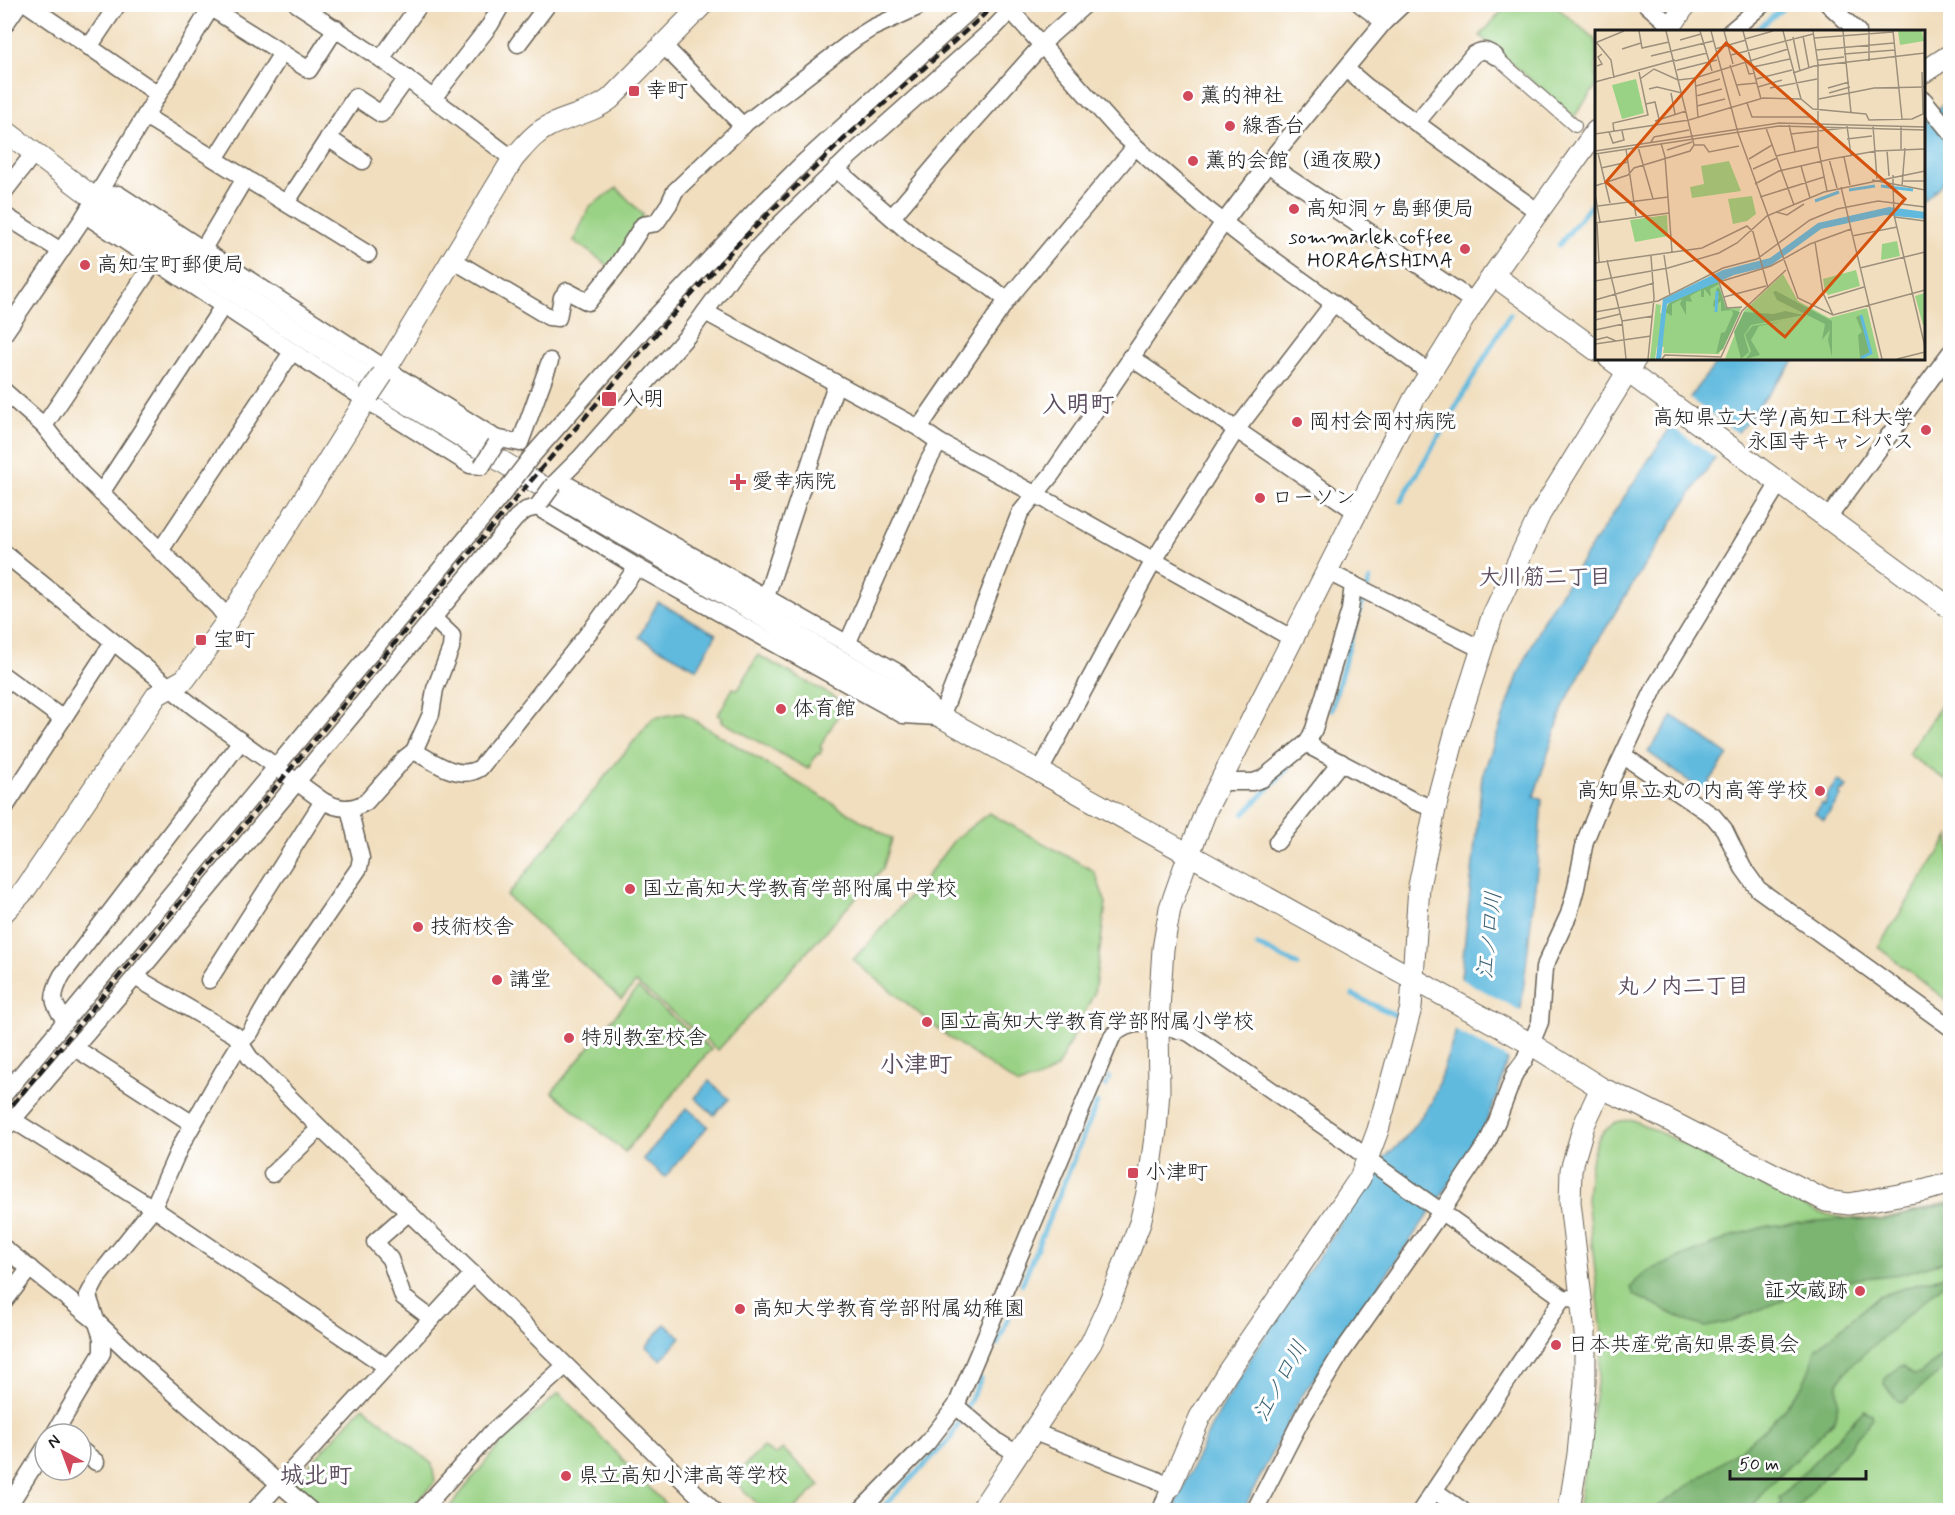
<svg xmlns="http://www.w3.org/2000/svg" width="1955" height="1515" font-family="Mynerve,'Klee One',sans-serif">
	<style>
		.green { fill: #9ad285; stroke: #5b7750; stroke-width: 1.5 }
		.forest { fill: #7bb472; stroke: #4c6847; stroke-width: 1.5 }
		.water { fill: #61bade; stroke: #3e6b7d; stroke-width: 1.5 }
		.pier { fill: #f1debe }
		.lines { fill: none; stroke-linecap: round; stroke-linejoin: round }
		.stream { stroke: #61bade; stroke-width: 5 }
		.pedestrian-casing { stroke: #676055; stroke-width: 14 }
		.minor-casing { stroke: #676055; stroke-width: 19 }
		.tertiary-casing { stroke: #676055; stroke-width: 23 }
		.pedestrian { stroke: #fff; stroke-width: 12 }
		.minor { stroke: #fff; stroke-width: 16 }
		.tertiary { stroke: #fff; stroke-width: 21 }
		.rail { stroke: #1c1c1c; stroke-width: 4.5; stroke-dasharray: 9 4.5; stroke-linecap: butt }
		.minor-bridge-casing { stroke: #676055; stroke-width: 19; stroke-linecap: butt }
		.tertiary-bridge-casing { stroke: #676055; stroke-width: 23; stroke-linecap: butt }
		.minor-bridge { stroke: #fff; stroke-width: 16 }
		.tertiary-bridge { stroke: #fff; stroke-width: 21 }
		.poi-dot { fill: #d1495b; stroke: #fff; stroke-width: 2 }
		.labels { text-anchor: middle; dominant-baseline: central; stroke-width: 6; stroke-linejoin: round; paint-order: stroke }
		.poi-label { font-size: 21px; fill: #1c1c1c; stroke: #fff; text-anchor: start }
		.neighbourhood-label { font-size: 22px; font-weight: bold; fill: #5d4e60; stroke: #fff }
		.water-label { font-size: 22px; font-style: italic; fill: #3b6373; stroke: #fff }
		.quarter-label { font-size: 24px; font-weight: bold; fill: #5d4e60; stroke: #fff }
		.inset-river { fill: none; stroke: #61bade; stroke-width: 3 }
		.inset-road { fill: none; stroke: #9c907d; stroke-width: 1.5 }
		.view { fill: #d4530e; fill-opacity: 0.15; stroke: #d4530e; stroke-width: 3 }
		.inset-edge { fill: none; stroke: #1c1c1c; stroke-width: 3 }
	</style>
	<rect width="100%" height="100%" fill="#fff"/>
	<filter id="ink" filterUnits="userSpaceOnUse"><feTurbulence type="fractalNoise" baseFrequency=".0167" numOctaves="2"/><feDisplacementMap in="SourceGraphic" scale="12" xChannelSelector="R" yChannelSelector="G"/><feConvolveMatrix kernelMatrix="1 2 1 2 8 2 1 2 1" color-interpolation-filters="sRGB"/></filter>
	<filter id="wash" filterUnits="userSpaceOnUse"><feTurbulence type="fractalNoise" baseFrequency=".008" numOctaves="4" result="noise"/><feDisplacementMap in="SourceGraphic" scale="24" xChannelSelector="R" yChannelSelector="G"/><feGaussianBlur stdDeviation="1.35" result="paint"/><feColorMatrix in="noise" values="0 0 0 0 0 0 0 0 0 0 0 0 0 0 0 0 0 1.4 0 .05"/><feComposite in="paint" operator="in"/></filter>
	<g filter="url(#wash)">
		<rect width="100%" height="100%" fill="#f1debe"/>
		<!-- green -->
		<g class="green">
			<path d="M1507,5H1554L1596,40V86L1574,117L1480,36Z"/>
			<path d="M617,188L643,215L633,237L612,268L574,241L589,207Z"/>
			<path d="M758,655L845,703L820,747L822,749L820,754H817L808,769L721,721L723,718L718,715L733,688L738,690Z"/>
			<path d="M1950,692V783L1908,754Z"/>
			<path d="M682,713L892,839L883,868L718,1050L636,983L621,999L507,896L653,718Z"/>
			<path d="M989,813L1094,871L1106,903L1094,994L1057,1068L1041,1078L1018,1085L947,1036L853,960L924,880L954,840Z"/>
			<path d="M1950,836V1003L1878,947Z"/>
			<path d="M638,988L711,1049L625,1152L552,1092Z"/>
			<path d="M1633,1120L1682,1143L1788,1199L1820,1213L1844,1218L1883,1220L1950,1202V1510H1578L1603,1343L1587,1199C1590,1175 1588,1135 1615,1123C1620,1120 1628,1121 1633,1120Z"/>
			<path d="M559,1393L671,1510H447L501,1443Z"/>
			<path d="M363,1406L432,1464L435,1482L410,1510H327L298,1487L295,1481Z"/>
			<path d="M763,1447L775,1455L783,1449L820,1485L793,1510H764L732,1479Z"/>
		</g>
		<!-- forest -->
		<g class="forest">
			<path d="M1950,1203V1260L1901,1274L1830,1282L1726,1323L1705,1327L1689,1322L1634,1295L1631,1288L1636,1281L1648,1271L1736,1235L1768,1226L1840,1219L1885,1220Z"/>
			<path d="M1950,1274V1278L1850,1366L1838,1383V1404L1834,1421L1763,1492L1750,1510H1653L1741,1449L1762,1431L1783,1410L1803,1384L1810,1368L1815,1350L1879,1296Z"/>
			<path d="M1950,1348V1364L1904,1402L1898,1401L1884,1384L1885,1379L1900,1366H1905L1913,1375L1920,1374Z"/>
			<path d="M1864,1410L1872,1414L1873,1418L1796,1510H1778L1781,1503L1779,1498Z"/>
		</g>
		<!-- water -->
		<g class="water">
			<path d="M1950,99V175L1924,202V120Z"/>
			<path d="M1720,359H1796L1739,431L1713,460L1635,580L1595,646L1564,705L1534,796L1542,800L1537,869L1521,1009L1498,1093L1476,1146L1301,1397L1243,1510H1173L1210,1429L1252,1356L1385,1157L1402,1142L1432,1102L1455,1034L1482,777L1519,673L1544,618L1697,387Z"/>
			<path d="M658,602L716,634L697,669L639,637Z"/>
			<path d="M1673,716L1728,755L1703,791L1648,752Z"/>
			<path d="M1838,780L1847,787L1844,791L1842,790L1839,795L1841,796L1824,820L1815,813L1822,803L1825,805L1828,793Z"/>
			<path d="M709,1081L729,1099L714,1115L695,1098Z"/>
			<path d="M687,1108L708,1126L665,1177L643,1159Z"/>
			<path d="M665,1324L681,1337L661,1360L646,1347Z"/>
		</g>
		<!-- pier -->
		<g class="pier">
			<path d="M1687,397L1739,434L1718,459L1668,424Z"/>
			<path d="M1458,977L1523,1012L1510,1060L1453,1029Z"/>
		</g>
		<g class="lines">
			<!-- stream -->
			<g class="stream">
				<path d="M1754,32L1788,4"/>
				<path d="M1559,245L1596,199"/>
				<path d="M1401,501L1510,314"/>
				<path d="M1331,710L1357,618L1370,580"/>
				<path d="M1244,814L1288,768"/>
				<path d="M1257,945L1298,965"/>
				<path d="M1353,995L1397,1016"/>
				<path d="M1109,1079V1077"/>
				<path d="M1105,1086L1106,1084"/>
				<path d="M1022,1284L1097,1103"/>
				<path d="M997,1345L1008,1318"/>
				<path d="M880,1510L950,1439L981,1379"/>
			</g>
		</g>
	</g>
	<g filter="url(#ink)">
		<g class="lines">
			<defs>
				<path id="pedestrian" d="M1495,56L1575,126"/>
				<g id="minor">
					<path d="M27,4L158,94"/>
					<path d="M297,4L381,59L513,159"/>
					<path d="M1005,4L1118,130L1150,160L1204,207L1245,239L1430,373"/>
					<path d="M1360,4L1384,22"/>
					<path d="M1646,4L1671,26"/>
					<path d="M1828,4L1858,32"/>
					<path d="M211,8L309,70L336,28"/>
					<path d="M4,26L19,4"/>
					<path d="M1730,32L1763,4"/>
					<path d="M518,44L548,4"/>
					<path d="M663,45L743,126"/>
					<path d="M89,47L118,4"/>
					<path d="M381,59L420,4"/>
					<path d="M1346,69L1367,87L1537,211"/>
					<path d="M434,97L490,25L502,4"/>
					<path d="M1924,100L1950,132"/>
					<path d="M145,116L368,254"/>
					<path d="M1417,122L1473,55C1482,49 1486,50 1495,56"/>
					<path d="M328,138L363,161"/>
					<path d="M215,159L282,53"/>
					<path d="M1269,165L1474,302"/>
					<path d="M836,169L920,242L989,286L1007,300"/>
					<path d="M4,192L34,153"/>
					<path d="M286,203L355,97L381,114L407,78"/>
					<path d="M4,215L61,251"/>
					<path d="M892,217L964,132L1051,35L1086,4"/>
					<path d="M203,249L245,178"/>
					<path d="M453,260L549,317L558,318L562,297L567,291L588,302L616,267L641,228L643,225L656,223L669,204L675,191L747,122L856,38L872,28L918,7"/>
					<path d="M705,312L919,428L939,442L1055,505L1293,639"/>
					<path d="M4,334L82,220L213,4"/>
					<path d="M1130,357L1358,513"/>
					<path d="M4,391L44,426L81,473L218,607L228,620"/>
					<path d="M44,426L155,261"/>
					<path d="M919,428L1007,300L1135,147"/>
					<path d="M495,438L520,443L550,361"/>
					<path d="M532,456L643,330L755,211L802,164L977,4"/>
					<path d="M482,466L470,465L366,400L93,220V199L118,194L386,369L488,433L495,438L496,444"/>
					<path d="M559,480L899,673L933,708"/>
					<path d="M554,484L580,458L689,334L735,271L776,228L848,158L994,28L1017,4"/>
					<path d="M101,493L223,306"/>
					<path d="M537,507L637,567L903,715L937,717"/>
					<path d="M1828,518L1950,353"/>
					<path d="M160,551L292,352"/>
					<path d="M4,553L194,707L323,801C338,809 351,811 366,802L405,758L414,751C433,761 459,782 480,768L598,621L637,567"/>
					<path d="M1328,572L1481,649"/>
					<path d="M766,597L836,384"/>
					<path d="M848,642L929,460L939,442"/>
					<path d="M4,676L63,719"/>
					<path d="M941,717L1020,513L1052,474L1224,222L1279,149L1384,22L1403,4"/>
					<path d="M1308,742L1315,749L1414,801L1435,809"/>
					<path d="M414,751L431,714L435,689L451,648L452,636L433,618"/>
					<path d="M1624,756L1713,816L1724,829L1743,868L1758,889L1950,1027"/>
					<path d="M1040,771L1153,562L1236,430L1333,304"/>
					<path d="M1220,782H1253L1262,779L1308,742L1314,729L1350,610L1353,584"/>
					<path d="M4,809L113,642"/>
					<path d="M1277,842L1341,762"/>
					<path d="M135,977L235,1035L250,1058L320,1128L473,1274L713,1510"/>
					<path d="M209,980L323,801"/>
					<path d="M66,1021C51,1003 51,996 62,975L241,741"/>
					<path d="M75,1048L193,1124"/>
					<path d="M4,1095L506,490"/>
					<path d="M13,1120L153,1208L387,1367"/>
					<path d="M4,1130L135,977L516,518L526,510L537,507L540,503"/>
					<path d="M272,1174L320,1128"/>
					<path d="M408,1213L375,1242L390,1259L403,1297L432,1319"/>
					<path d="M4,1248L97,1322L154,1376L310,1510"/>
					<path d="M4,1302L30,1268"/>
					<path d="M956,1406L998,1442L1019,1455"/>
					<path d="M1034,1432L1155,1479L1170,1487L1161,1510"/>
					<path d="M54,1434L102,1353V1338L88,1296L98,1277L153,1208L180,1147L222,1073L241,1042L250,1033L273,993L359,868L361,858L349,808"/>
					<path d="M81,1450L96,1462"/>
					<path d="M1435,1491L1462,1510"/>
					<path d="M6,1510L45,1448"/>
					<path d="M255,1510L473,1274"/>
					<path d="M422,1510L490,1434L565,1366"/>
					<path d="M861,1510L927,1443L956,1406L1112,1037C1131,1014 1164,1026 1189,1033L1348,1143L1381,1169L1563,1298L1582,1299"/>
					<path d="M1255,1510L1304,1414L1340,1355L1441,1212L1487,1143L1497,1121L1515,1073L1524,1061L1540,1022L1544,968L1569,914L1576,888L1585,841L1603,797L1655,687L1779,483"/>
					<path d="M1421,1510L1563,1298"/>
				</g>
				<g id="tertiary">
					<path d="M1667,32L1686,4"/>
					<path d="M1924,72L1950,55"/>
					<path d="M4,130L110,210L362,375L561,498L833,657L1531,1044L1601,1088L1637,1104L1826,1201L1849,1204L1926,1190L1950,1183"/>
					<path d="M1493,275L1596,350"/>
					<path d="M1609,358L1950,608"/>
					<path d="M383,374L513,159C524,147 534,133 549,126C569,116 592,113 610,99L703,4"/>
					<path d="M4,912L24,891L157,695L185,679L228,620L369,395"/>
					<path d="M1170,1487L1200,1417L1227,1373L1360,1178L1378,1130L1411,1008L1419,886L1435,809L1456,730L1492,617L1540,514L1636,358"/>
					<path d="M981,1510L1091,1343L1108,1306L1140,1223L1148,1188L1156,1130L1159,1091L1158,1024L1163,949L1170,908L1189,854L1207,808L1414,399L1474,302L1596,131"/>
					<path d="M1569,1510L1578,1454L1585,1382V1333L1570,1202L1571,1170L1584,1125L1601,1088"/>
				</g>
			</defs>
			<!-- pedestrian casing -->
			<use href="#pedestrian" class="pedestrian-casing"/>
			<!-- minor casing -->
			<use href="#minor" class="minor-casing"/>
			<!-- tertiary casing -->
			<use href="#tertiary" class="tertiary-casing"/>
			<!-- pedestrian -->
			<use href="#pedestrian" class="pedestrian"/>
			<!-- minor -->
			<use href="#minor" class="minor"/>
			<!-- tertiary -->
			<use href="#tertiary" class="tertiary"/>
			<!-- rail -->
			<path class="rail" d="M4,1115L461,563L661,328L737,245L843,140L996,4"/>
			<defs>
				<g id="minor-bridge">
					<path d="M482,466L496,444"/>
					<path d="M506,490L532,456"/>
					<path d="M540,503L554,484"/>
				</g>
				<path id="tertiary-bridge" d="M369,395L383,374"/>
			</defs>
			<!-- minor-bridge casing -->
			<use href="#minor-bridge" class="minor-bridge-casing"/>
			<!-- tertiary-bridge casing -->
			<use href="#tertiary-bridge" class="tertiary-bridge-casing"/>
			<!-- minor-bridge -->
			<use href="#minor-bridge" class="minor-bridge"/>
			<!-- tertiary-bridge -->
			<use href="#tertiary-bridge" class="tertiary-bridge"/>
		</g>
	</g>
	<!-- markers -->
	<g class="poi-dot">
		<rect x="628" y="85" width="12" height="12" rx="3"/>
		<circle cx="1188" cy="96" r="6"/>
		<circle cx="1230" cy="126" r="6"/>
		<circle cx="1193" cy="161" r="6"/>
		<circle cx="1294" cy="209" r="6"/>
		<circle cx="1465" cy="249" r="6"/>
		<circle cx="85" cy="265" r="6"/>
		<rect x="601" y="391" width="16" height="16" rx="3"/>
		<circle cx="1297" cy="422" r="6"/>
		<circle cx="1926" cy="430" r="6"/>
		<path d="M735 473h6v6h6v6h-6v6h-6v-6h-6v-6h6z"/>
		<circle cx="1260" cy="498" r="6"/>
		<rect x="195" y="634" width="12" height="12" rx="3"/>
		<circle cx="781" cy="709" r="6"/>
		<circle cx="1820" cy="791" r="6"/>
		<circle cx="630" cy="889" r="6"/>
		<circle cx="418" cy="927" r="6"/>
		<circle cx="497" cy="980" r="6"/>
		<circle cx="927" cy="1022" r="6"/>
		<circle cx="569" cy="1038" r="6"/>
		<rect x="1127" y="1167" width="12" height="12" rx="3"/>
		<circle cx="1860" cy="1291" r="6"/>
		<circle cx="740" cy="1309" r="6"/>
		<circle cx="1556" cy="1345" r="6"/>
		<circle cx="566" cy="1476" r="6"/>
	</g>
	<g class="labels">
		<!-- poi labels -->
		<g class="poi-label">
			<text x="646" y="91">幸町</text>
			<text x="1200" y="96">薫的神社</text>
			<text x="1242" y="126">線香台</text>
			<text x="1205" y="161">薫的会館（通夜殿)</text>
			<text x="1306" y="209">高知洞ヶ島郵便局</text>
			<text x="1453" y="237" text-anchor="end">sommarlek coffee<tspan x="1453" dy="24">HORAGASHIMA</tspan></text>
			<text x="97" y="265">高知宝町郵便局</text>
			<text x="622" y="399">入明</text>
			<text x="1914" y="418" text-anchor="end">高知県立大学/高知工科大学<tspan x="1914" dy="24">永国寺キャンパス</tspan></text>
			<text x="1309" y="422">岡村会岡村病院</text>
			<text x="752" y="482">愛幸病院</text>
			<text x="1272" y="498">ローソン</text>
			<text x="213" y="640">宝町</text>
			<text x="793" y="709">体育館</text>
			<text x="1808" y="791" text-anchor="end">高知県立丸の内高等学校</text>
			<text x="642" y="889">国立高知大学教育学部附属中学校</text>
			<text x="430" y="927">技術校舎</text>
			<text x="509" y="980">講堂</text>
			<text x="939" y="1022">国立高知大学教育学部附属小学校</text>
			<text x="581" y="1038">特別教室校舎</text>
			<text x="1145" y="1173">小津町</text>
			<text x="1848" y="1291" text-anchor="end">証文蔵跡</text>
			<text x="752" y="1309">高知大学教育学部附属幼稚園</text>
			<text x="1568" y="1345">日本共産党高知県委員会</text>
			<text x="578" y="1476">県立高知小津高等学校</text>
		</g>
		<!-- neighbourhood labels -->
		<g class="neighbourhood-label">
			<text x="1545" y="578">大川筋二丁目</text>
			<text x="1683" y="987">丸ノ内二丁目</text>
		</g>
		<!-- water labels -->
		<g class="water-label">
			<text transform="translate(1490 935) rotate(-84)">江ノ口川</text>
			<text transform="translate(1281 1381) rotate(-61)">江ノ口川</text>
		</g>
		<!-- quarter labels -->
		<g class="quarter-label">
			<text x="1078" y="405">入明町</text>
			<text x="916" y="1065">小津町</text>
			<text x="316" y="1476">城北町</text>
		</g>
	</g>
	<!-- overview -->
	<g transform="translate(1595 30)">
		<rect width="330" height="330" fill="#f1debe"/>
		<path d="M303,1H327L329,11L305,15ZM41,49L49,83L27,89L17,55ZM134,131L146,161L97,168L95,157L109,154L106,136ZM157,166L161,184L152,191L138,194L133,169ZM72,185L73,206L40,212L35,190ZM302,211L305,226L286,230L287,214ZM261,240L265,256L233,265L230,261L228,249ZM188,244L203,271L234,288L272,278L284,329H130L149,281ZM123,251L131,278H146L124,324L68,323L69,317L62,316L60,329H55L61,274L66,275L65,283L71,284L72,275ZM330,263V294L328,295L320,266Z" fill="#9ad285"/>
		<path d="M122,251L124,254L115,259L116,267L109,259V267H106V260L95,266L97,272L91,271V285L85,274L87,269L77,274V286L70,282L74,273ZM124,257L131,278L145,282L128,319L121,324L126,303L130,302L138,284L137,280L126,281V271L118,277L119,270L124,268L121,259ZM181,261L237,291V327L233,310L235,300L227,310L230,294L182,270L178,262ZM190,281L209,285L156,295L149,305L154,322L146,329L139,302L149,282L179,284ZM266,285L275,324L265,328L263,305L267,302L261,287ZM190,291L164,296L156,310L165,325L151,329L156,321L150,305L157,296Z" fill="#7bb472"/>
		<path d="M294,177L330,182V189L290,185L226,199L175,236L139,245L72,274L66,329H61L68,269L128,240L175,228L223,193Z" fill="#61bade"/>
		<path class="inset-river" d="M286,156L318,160M254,160L280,156M220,171L244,162M121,282L122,261M266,328L276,323L266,285"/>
		<path class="inset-road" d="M44,1L47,18L74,12M71,1L99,115M105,1L117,41M116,1L143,103L203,268L238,285L330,260M129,1L138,34M148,1L166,69M188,1L206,69M218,1L223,34V117L232,161M248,1L256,83M274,1V31M298,1L307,89M208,6L214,38M198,7L205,41M219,8L298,2M150,9L178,1M85,10L106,4M1,12L16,30L19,48M0,13L29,1M27,19L46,13M120,19L151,10M221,20L299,13M249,24L300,20M136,25L218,4M56,26L118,11M223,30L249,27M80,31L112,23M150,31L154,44L160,43M135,35L145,66M2,36L7,34L3,27L7,24M158,37L195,29M82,40L122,30M327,42L328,83M198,43L219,36L330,23M100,48L193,19M45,49L59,39L83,50L100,48L103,88M161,49L197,40M0,52L80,30M141,55L162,53M101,56L125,49M163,57L187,50M175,58L222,49M233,58L254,52M54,59L62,57L87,63M76,63L80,84M234,63L255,57M101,66L127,59M224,69L279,58L330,57M152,73L157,87H215M51,74L60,72L64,89M102,76L130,69M60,91L91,81M194,95L200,121M252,96L256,125M278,96L282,149M171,98L199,175M14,102L18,113L29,110L27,101M19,102L18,93L53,85L44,42M0,104L94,90L168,68L206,69L218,79L271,84L274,90L317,89L330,83M196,104L250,98M252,109L277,106M56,112L59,107L94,100M66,113L70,127L77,222M99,115H109L114,122L144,116M43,117L58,169M31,119L41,186M306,119V97M72,120L97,112M292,120L294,146M0,121L184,93L330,97M3,123L15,173M0,124L184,96L330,100M181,126L223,117M249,127L255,155M154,129L177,115M234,129L242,158M206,136L215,168M6,138L33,132M158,139L182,128M277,150L298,154V145M307,151H330M160,154L184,141L236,129L281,121L330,119M0,156L33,145L39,138L95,121L99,115M307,156L310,118M246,157L287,329M330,160L298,154L299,185L330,317M0,164L5,192M165,167L229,147M3,176L73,167M181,182L192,185L209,174M300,187L330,191M2,192L4,232M0,193L74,183M257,206L302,197M220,212L228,263L238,285M69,225L75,266M12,230L27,291L31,329M0,233L107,218L152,196L158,202L173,258M265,238L330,222M0,251L73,238L124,223L142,213L172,186L229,162L330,141M129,267L171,256M233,268L269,257M0,270L59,253M147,277L132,278L124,252L176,236L215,214L256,199M0,282L63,271L128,238L162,229L215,190L242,179L283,171L330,177M0,290L25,284M27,291L58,286M0,300L28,294M0,310L12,307L21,311M0,314L56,306M53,329L59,268L56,226M67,329L70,325L126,327L147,281L191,240M302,329L330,322"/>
		<path class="view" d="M131,13L310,169L190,307L11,152Z"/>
		<rect width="330" height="330" class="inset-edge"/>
	</g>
	<!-- margin -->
	<rect width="1955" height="1515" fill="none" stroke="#fff" stroke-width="24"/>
	<!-- north arrow -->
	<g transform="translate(63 1452) rotate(319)"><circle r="28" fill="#ffffff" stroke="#a4a4a4" stroke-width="1.5"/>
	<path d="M0-4.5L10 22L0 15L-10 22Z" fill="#d1495b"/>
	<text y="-9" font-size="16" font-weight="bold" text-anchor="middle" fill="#1c1c1c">N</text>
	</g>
	<!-- scale -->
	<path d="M1730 1470v9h136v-9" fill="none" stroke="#1c1c1c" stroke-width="3"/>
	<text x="1739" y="1470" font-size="18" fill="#1c1c1c" stroke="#ffffff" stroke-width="4.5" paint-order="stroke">50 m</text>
</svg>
